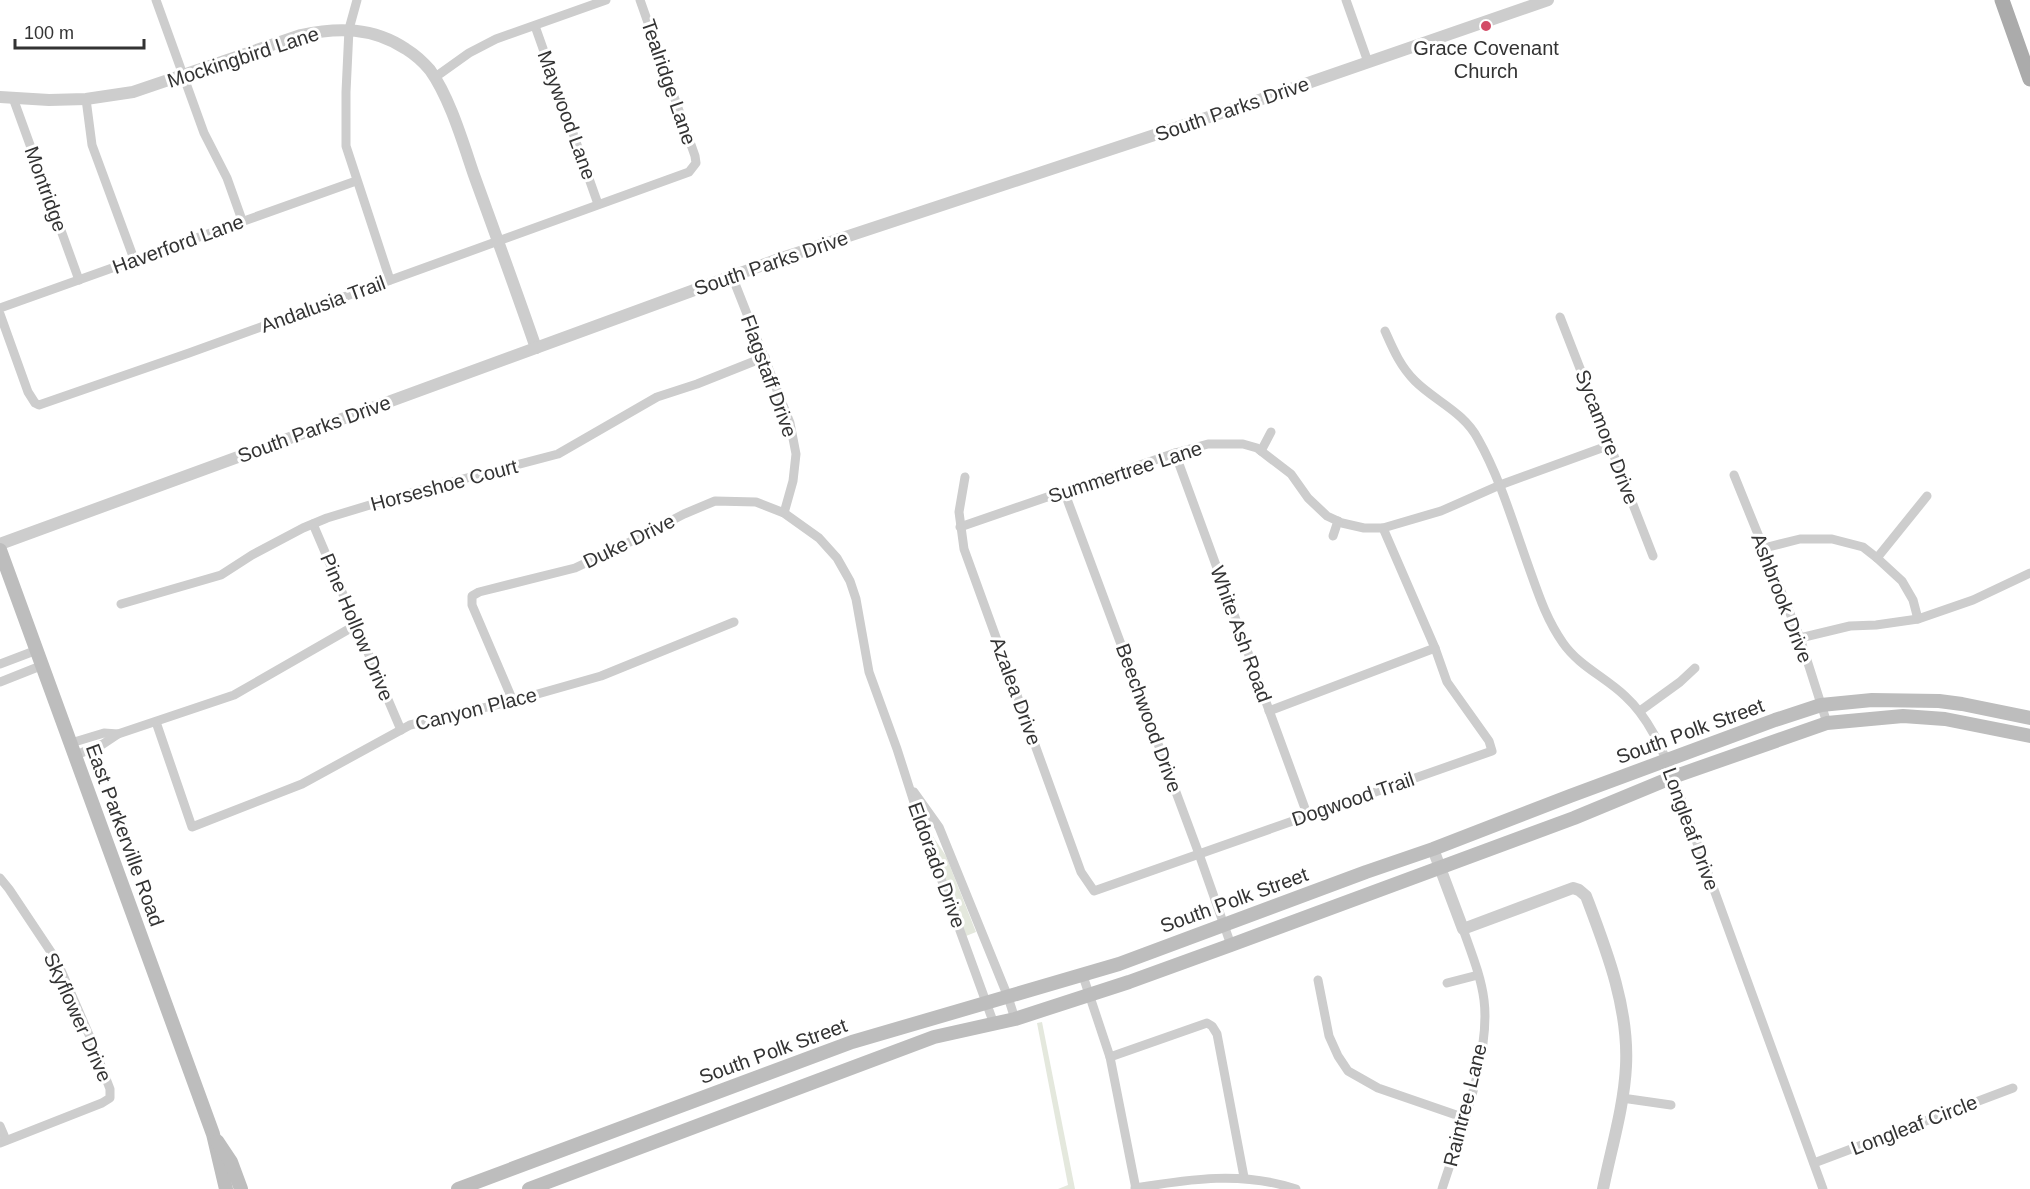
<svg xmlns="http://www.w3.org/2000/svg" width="2030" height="1189" font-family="Arial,sans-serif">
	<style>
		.green { fill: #e4e8dd }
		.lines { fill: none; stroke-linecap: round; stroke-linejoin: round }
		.minor { stroke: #cdcdcd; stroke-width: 9 }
		.tertiary { stroke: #cdcdcd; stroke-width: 12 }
		.secondary { stroke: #bdbdbd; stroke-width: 14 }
		.primary { stroke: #ababab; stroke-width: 15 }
		.poi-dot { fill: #d34b66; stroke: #fff; stroke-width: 2 }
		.labels { text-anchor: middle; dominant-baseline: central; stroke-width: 6; stroke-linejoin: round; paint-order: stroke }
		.poi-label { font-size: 20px; fill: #333; stroke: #fff }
		.street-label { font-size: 20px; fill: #333; stroke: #fff }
	</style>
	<rect width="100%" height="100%" fill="#fff"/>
	<!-- green -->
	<g class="green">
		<path d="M928,829L946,856L976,932L966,936Z"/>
		<path d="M1042,1022L1075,1189H1058L1068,1185L1037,1023Z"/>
	</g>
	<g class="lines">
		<!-- minor -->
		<g class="minor">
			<path d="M156,0L204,133L227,178L242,220"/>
			<path d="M357,0L349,29L346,92V146L390,280"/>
			<path d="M1346,0L1368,62"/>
			<path d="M535,26L598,204"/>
			<path d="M434,78L469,53L496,39L606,0"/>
			<path d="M13,98L79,280"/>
			<path d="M86,99L92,145L134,259"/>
			<path d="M732,276L790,423L796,454L793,481L784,513"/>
			<path d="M0,308L356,181"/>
			<path d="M0,314L28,392L35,403L39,405L189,353L689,172L696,163L695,156L640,0"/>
			<path d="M1560,317L1653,556"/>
			<path d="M1385,331C1393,349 1400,366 1415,381C1435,401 1464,412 1478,439C1500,478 1513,523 1528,565C1538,593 1546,619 1563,643C1579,666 1605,677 1625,696C1648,717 1662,748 1673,777L1823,1189"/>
			<path d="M1261,451L1271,432"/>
			<path d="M1175,453L1307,814"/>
			<path d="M1734,475L1800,638L1827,723"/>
			<path d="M965,477L959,512L964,549L1081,872L1094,891L1492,751L1489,741L1447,682L1435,648L1383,528"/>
			<path d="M1064,491L1199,854L1231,945"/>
			<path d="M313,524L401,730"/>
			<path d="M960,527L1175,453L1208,444H1243L1257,448L1291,474L1308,498L1327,516L1342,523L1364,528H1383L1441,511L1500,485L1610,445"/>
			<path d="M1333,536L1338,521"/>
			<path d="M1764,548L1800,539H1832L1863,547L1877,558L1902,581L1913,600L1918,619"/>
			<path d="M1877,558L1927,496"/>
			<path d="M121,604L221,575L252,555L303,528L327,518L406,494L558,454L657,397L697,384L765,357"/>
			<path d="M1800,638L1850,626L1876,625L1918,619L1973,600L2030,573"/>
			<path d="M0,664L37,650"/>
			<path d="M0,682L43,665"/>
			<path d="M513,701L472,605V596L479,592L575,568L626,544L684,514L715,501L756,502L784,513L819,538L837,558L850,581L856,599L869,672L897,749L919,818L994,1024"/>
			<path d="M1269,711L1435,648"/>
			<path d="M1640,711L1680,682L1695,668"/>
			<path d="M156,722L192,827L302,784L410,725L513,701L601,676L734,622"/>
			<path d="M71,743L104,733L118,734"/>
			<path d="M76,755L103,744L118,734L234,695L356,625"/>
			<path d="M914,792L939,827L1008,997L1015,1019"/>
			<path d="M0,878L9,889L57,961L90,1037L110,1089V1098L102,1103L0,1143"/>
			<path d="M1083,976L1110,1057L1136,1189"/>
			<path d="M1318,980L1329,1036L1338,1056L1348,1071L1378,1088L1465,1118"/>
			<path d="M1447,983L1478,975"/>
			<path d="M1110,1057L1207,1023L1212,1026L1217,1034L1244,1177"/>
			<path d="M1622,1098L1671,1105"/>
			<path d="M0,1126L6,1140"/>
			<path d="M1814,1163L2013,1088"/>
			<path d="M1135,1188C1191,1179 1242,1171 1296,1189"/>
			<path d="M1442,1189C1459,1136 1491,1055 1484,1000C1481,976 1471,952 1463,929"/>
		</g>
		<!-- tertiary -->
		<g class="tertiary">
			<path d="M0,97L49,100L86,99L133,92L301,35C338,27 373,27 406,49C414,54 424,63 430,70C450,98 463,143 474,175C495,233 516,290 536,348"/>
			<path d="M0,544L779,259L1233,109L1548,0"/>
			<path d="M1433,849L1463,929L1573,888L1579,890L1586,896C1606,949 1629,1007 1626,1066C1624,1107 1611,1149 1603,1189"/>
		</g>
		<!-- secondary -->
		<g class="secondary">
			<path d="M0,550L213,1134L226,1189"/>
			<path d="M217,1141L231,1162L241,1189"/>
			<path d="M458,1189L852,1042L1119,964L1366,872L1433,849L1570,796L1775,720L1821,705L1872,700L1939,701L1962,704L2030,718"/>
			<path d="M529,1189L934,1037L1015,1019L1129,982L1231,945L1574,818L1673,777L1827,723L1903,716L1945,719L2030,736"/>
		</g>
		<!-- primary -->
		<path class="primary" d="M2002,0L2030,79"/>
	</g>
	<!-- markers -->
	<circle class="poi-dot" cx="1486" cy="26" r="6"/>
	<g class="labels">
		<!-- poi labels -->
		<g class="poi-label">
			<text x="1486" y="48">Grace Covenant<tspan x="1486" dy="23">Church</tspan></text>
		</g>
		<!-- street labels -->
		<g class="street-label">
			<text transform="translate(243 57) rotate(-18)">Mockingbird Lane</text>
			<text transform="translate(669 82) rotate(71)">Tealridge Lane</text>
			<text transform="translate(1232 109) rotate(-19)">South Parks Drive</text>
			<text transform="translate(567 115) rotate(70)">Maywood Lane</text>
			<text transform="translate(46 189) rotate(70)">Montridge</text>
			<text transform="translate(178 244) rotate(-20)">Haverford Lane</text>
			<text transform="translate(771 263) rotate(-19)">South Parks Drive</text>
			<text transform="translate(323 304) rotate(-20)">Andalusia Trail</text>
			<text transform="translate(769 376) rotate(70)">Flagstaff Drive</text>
			<text transform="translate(314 429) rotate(-20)">South Parks Drive</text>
			<text transform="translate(1607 437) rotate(69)">Sycamore Drive</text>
			<text transform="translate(1125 472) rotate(-18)">Summertree Lane</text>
			<text transform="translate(444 485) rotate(-15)">Horseshoe Court</text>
			<text transform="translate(629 541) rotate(-26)">Duke Drive</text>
			<text transform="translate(1782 598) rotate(69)">Ashbrook Drive</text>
			<text transform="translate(357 627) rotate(67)">Pine Hollow Drive</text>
			<text transform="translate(1241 634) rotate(70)">White Ash Road</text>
			<text transform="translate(1016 691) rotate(70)">Azalea Drive</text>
			<text transform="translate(476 709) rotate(-14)">Canyon Place</text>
			<text transform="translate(1149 718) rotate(70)">Beechwood Drive</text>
			<text transform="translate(1690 731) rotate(-20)">South Polk Street</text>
			<text transform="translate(1353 799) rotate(-19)">Dogwood Trail</text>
			<text transform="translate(1691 829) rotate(70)">Longleaf Drive</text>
			<text transform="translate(125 835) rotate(70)">East Parkerville Road</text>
			<text transform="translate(937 865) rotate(70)">Eldorado Drive</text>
			<text transform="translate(1234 900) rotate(-20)">South Polk Street</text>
			<text transform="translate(78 1017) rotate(66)">Skyflower Drive</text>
			<text transform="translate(773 1051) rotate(-20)">South Polk Street</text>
			<text transform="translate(1465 1105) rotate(-76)">Raintree Lane</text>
			<text transform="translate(1914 1125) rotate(-21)">Longleaf Circle</text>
		</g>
	</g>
	<!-- scale -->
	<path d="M15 39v9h129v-9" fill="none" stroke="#333333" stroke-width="3"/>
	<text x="24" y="39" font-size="18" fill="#333333" stroke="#ffffff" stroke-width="4.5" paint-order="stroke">100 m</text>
</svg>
